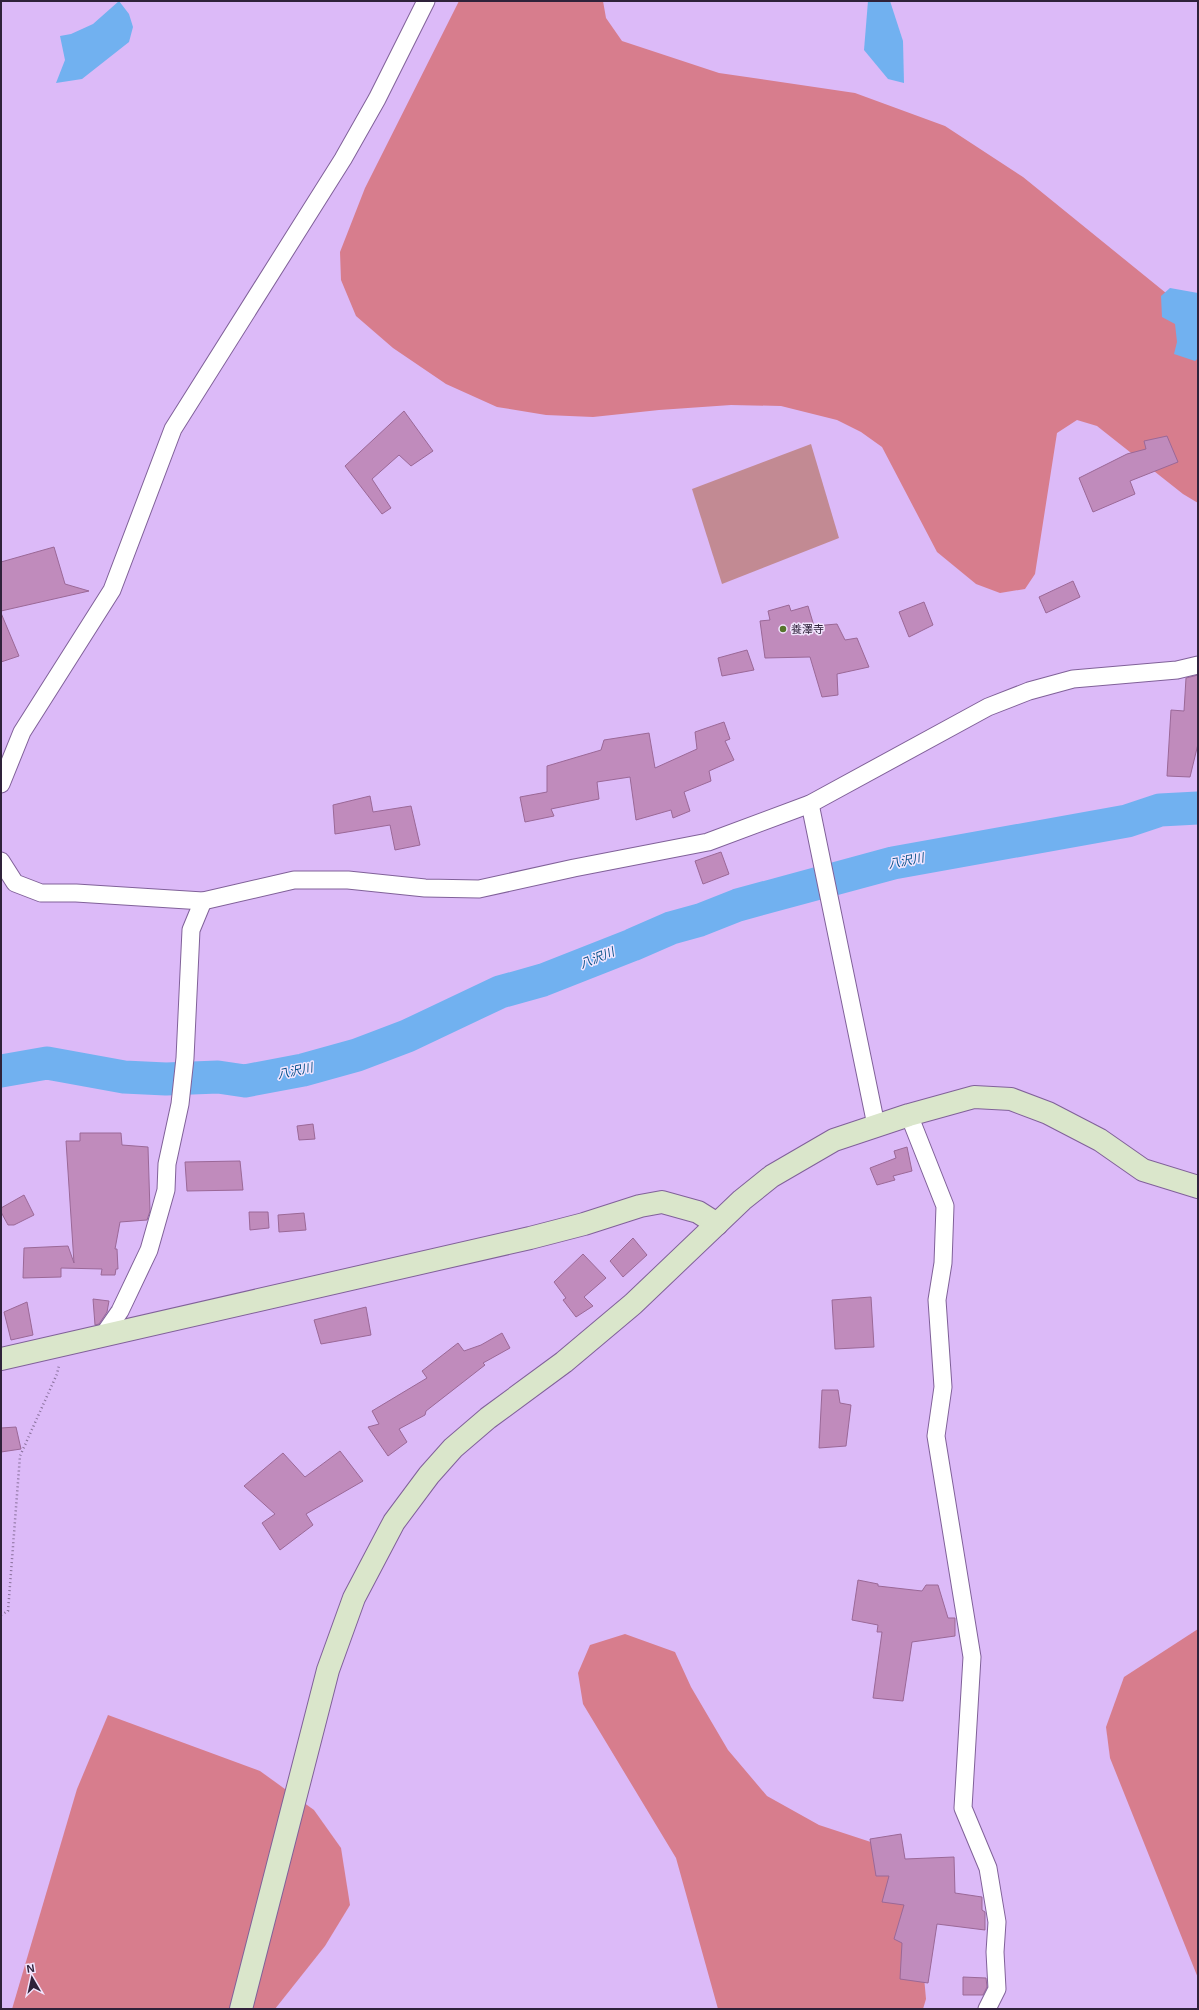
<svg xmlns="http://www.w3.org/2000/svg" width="1199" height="2010" font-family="Helvetica,'Noto Sans JP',sans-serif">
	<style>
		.green { fill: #c28a93 }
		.forest { fill: #d77d8d }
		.water { fill: #71b1f0 }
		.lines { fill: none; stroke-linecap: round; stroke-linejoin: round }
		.river { stroke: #71b1f0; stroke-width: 33 }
		.building { fill: #c08bbc; stroke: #9b6897 }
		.street-casing { stroke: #806199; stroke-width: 19 }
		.secondary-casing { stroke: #806199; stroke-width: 24 }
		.path { stroke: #88709b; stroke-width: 2.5; stroke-dasharray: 1 3; stroke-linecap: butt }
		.street { stroke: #fff; stroke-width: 17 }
		.secondary { stroke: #dae6cb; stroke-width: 22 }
		.poi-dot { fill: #56752c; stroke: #f2e5fe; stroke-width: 1.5 }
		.labels { text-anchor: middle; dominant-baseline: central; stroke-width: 3; stroke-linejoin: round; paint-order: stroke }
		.poi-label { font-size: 11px; fill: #2f223a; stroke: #f2e5fe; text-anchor: start }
		.water-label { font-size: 12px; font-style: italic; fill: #044f88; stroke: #f2e5fe }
	</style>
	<rect width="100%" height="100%" fill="#dcbaf8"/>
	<!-- green -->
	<path class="green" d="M811,444L839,538L722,584L692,489Z"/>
	<!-- forest -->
	<g class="forest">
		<path d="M459,1H603L606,18L622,41L719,73L855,93L945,126L1023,177L1198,319V503L1183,494L1097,426L1077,420L1057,433L1035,574L1025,589L1000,593L976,584L937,552L882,447L861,432L837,420L781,406L731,405L659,410L593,417L546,415L497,407L446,384L393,348L356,316L341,280L340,252L365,188Z"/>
		<path d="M1198,1629V1978L1110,1758L1106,1727L1124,1677Z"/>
		<path d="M625,1634L675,1652L691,1687L728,1750L767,1796L819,1825L886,1847L919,1921L926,1999L923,2009H718L676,1858L583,1704L578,1673L590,1645Z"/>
		<path d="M108,1715L260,1771L314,1810L341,1848L350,1905L325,1946L275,2009H12L77,1789Z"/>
	</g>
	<!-- water -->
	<g class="water">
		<path d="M119,1L129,14L133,27L129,42L82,79L56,83L65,60L60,36L71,34L93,24Z"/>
		<path d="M868,1H890L903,41L904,83L888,79L864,50Z"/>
		<path d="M1170,288L1198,293V358L1195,361L1174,354L1177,342L1175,324L1162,317L1161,296Z"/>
	</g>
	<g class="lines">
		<!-- river -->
		<path class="river" d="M1,1071L47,1063L124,1077L166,1079L218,1077L245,1081L303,1070L357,1055L407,1036L500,992L543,980L632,945L671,928L700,920L738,905L893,863L1127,821L1160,810L1198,808"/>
	</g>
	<!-- building -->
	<g class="building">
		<path d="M404,411L433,451L411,466L399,455L372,479L391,508L382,514L345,466Z"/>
		<path d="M1167,436L1178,462L1130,481L1135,494L1093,512L1079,478L1127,454L1146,449L1144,441Z"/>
		<path d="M54,547L65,584L89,591L1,611V562Z"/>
		<path d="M1073,581L1080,597L1046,613L1039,597Z"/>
		<path d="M924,602L933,625L909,637L899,612Z"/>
		<path d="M789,605L791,611L808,606L814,626L837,624L845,640L857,638L869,667L837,674L838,695L822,697L810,657L765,658L760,621L770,620L768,611Z"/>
		<path d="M1,613L19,656L1,662Z"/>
		<path d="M747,650L754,670L722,676L718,658Z"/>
		<path d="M1198,675V744L1190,777L1167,776L1171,710L1184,711L1186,678Z"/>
		<path d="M724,722L730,739L725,741L734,760L709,771L711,781L684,792L690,811L673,818L671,810L636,820L630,777L597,782L599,799L551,809L554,816L525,822L520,797L547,792V766L601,750L604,740L649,733L655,768L697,749L695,732Z"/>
		<path d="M370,796L373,812L411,806L420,845L395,850L390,825L335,834L333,805Z"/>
		<path d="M721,852L729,874L703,884L695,861Z"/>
		<path d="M313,1124L315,1139L299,1140L297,1126Z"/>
		<path d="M80,1133H121L122,1145L148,1147L150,1211L147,1220L120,1222L115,1249H117L118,1269H116L115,1275H101L102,1269L61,1268V1277L23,1278L24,1248L68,1246L74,1263L66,1141H80Z"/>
		<path d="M907,1147L912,1171L893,1176L895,1180L877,1185L870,1168L896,1158L894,1151Z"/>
		<path d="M240,1161L243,1190L187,1191L185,1162Z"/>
		<path d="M24,1195L34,1215L14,1225H8L1,1212V1208Z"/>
		<path d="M249,1212H268L269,1228L250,1230Z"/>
		<path d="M304,1213L306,1230L279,1232L278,1215Z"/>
		<path d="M633,1238L647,1255L623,1277L610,1261Z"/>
		<path d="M583,1254L606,1278L584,1297L593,1306L576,1317L563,1300L566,1298L554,1282Z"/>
		<path d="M871,1297L874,1347L835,1349L832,1300Z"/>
		<path d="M93,1299L109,1301L107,1312L99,1324L95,1325Z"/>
		<path d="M27,1302L33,1335L11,1340L4,1312Z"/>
		<path d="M366,1307L371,1335L321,1344L314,1320Z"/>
		<path d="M502,1333L510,1348L483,1363L485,1365L426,1411L425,1415L399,1429L407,1442L388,1456L368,1427L379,1424L372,1411L427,1378L422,1371L458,1343L464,1351L481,1345Z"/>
		<path d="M822,1390H838L840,1403L851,1405L846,1446L819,1448Z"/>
		<path d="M16,1427L21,1449L1,1452V1428Z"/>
		<path d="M340,1451L363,1481L306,1514L313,1525L280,1550L262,1523L275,1514L244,1486L283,1453L305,1477Z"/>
		<path d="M858,1580L878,1584V1586L922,1591L926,1585H938L948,1618H955V1636L912,1642L903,1701L873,1698L882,1632H877L878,1625L852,1620Z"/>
		<path d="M901,1834L905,1859L954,1857L955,1893L982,1897V1910L985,1912V1930L937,1924L928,1983L900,1979L902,1943L894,1939L904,1905L882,1902L889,1876H876L870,1839Z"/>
		<path d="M963,1977L986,1978L987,1987L983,1995H963Z"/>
	</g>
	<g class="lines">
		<defs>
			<g id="street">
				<path d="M1,784L22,732L112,590L173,429L343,159L377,99L426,1"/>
				<path d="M810,804L876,1125"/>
				<path d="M1,861L15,883L41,893H76L203,901L294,880H348L425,888L479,889L574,868L708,842L810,804L988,707L1029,691L1073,679L1177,670L1198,665"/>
				<path d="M909,1115L945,1206L943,1263L937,1300L943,1387L936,1436L972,1657L963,1808L988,1868L997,1922L995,1952L997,1989L987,2009"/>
				<path d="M104,1334L120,1311L149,1250L166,1190L167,1164L180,1104L185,1058L191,930L203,901"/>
			</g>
			<g id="secondary">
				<path d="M1,1359L530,1238L584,1224L640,1206L662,1202L698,1212L717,1224"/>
				<path d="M241,2009L328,1670L354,1598L394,1522L429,1475L453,1448L488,1418L564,1362L633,1304L742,1200L772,1176L834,1140L909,1115L974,1097L1011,1099L1048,1113L1100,1140L1143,1170L1198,1187"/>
			</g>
		</defs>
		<!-- street casing -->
		<use href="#street" class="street-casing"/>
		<!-- secondary casing -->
		<use href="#secondary" class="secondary-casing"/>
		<!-- path -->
		<path class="path" d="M1,1615L8,1611L20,1456L57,1374L59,1365"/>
		<!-- street -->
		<use href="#street" class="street"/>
		<!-- secondary -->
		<use href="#secondary" class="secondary"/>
	</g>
	<!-- markers -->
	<circle class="poi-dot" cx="783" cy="629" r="4"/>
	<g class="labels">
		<!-- poi labels -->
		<g class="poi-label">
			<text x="791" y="629">養澤寺</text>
		</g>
		<!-- water labels -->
		<g class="water-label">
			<text transform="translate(906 861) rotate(-11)">八沢川</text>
			<text transform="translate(597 958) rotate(-22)">八沢川</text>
			<text transform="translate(295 1071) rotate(-12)">八沢川</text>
		</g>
	</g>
	<!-- border -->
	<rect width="1199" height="2010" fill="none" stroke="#2f223a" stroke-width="4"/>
	<!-- north arrow -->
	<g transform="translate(32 1978) rotate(351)" stroke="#f2e5fe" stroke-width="3" paint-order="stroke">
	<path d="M0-3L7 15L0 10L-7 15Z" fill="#2f223a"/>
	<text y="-6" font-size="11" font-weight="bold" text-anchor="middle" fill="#2f223a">N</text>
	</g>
</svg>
